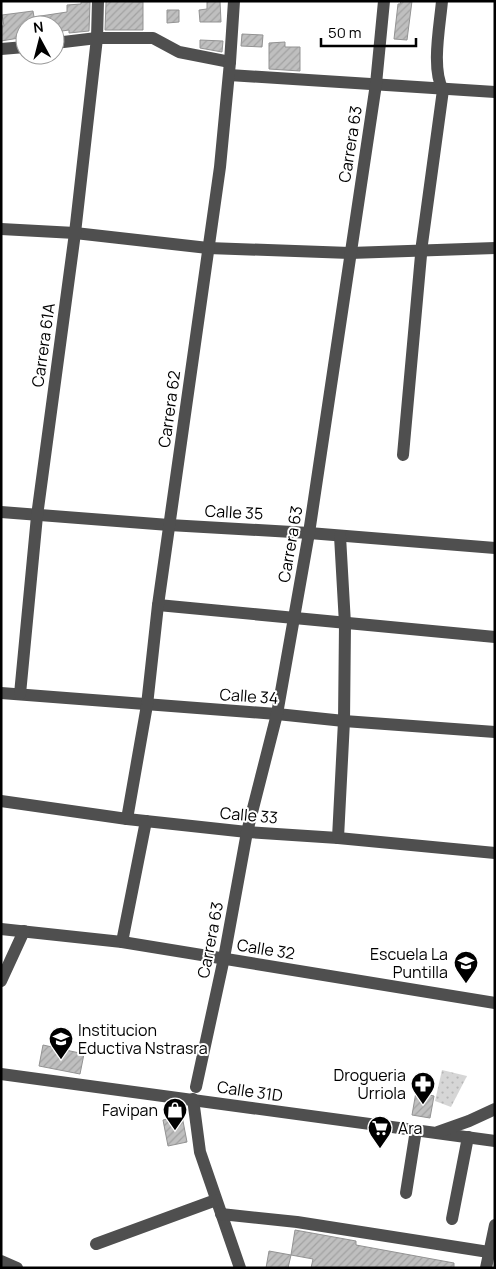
<svg xmlns="http://www.w3.org/2000/svg" width="496" height="1269" font-family="Manrope,sans-serif">
	<style>
		.grass { fill: url(#grass-dots) }
		.building { fill: url(#building-hatch); stroke: #939393 }
		.lines { fill: none; stroke-linecap: round; stroke-linejoin: round }
		.minor { stroke: #4f4f4f; stroke-width: 12 }
		.labels { text-anchor: middle; dominant-baseline: central; stroke-width: 4; stroke-linejoin: round; paint-order: stroke }
		.street-label { font-size: 16px; fill: #000; stroke: #fff }
		.poi-label { font-size: 16px; fill: #000; stroke: #fff; text-anchor: end }
	</style>
	<defs>
		<pattern id="grass-dots" width="8" height="8" patternUnits="userSpaceOnUse" patternTransform="scale(1.25)"><rect width="8" height="8" fill="#d6d6d6"/><path d="M2 2h.1M6 6h.1" fill="none" stroke="#b6b6b6" stroke-width="1.8" stroke-linecap="round"/></pattern>
		<pattern id="building-hatch" width="6" height="6" patternUnits="userSpaceOnUse" patternTransform="scale(1.25)"><rect width="6" height="6" fill="#bfbfbf"/><path d="M-1 1l2-2M0 6l6-6M5 7l2-2" fill="none" stroke="#a2a2a2"/></pattern>
	</defs>
	<rect width="100%" height="100%" fill="#fff"/>
	<!-- grass -->
	<path class="grass" d="M442,1070L467,1076L451,1107L435,1101Z"/>
	<!-- building -->
	<g class="building">
		<path d="M108,1L143,2V30H105L106,2Z"/>
		<path d="M207,1H220L221,22H200L199,10L207,9Z"/>
		<path d="M401,1H412L407,40L394,39L398,4H400Z"/>
		<path d="M81,2H90L89,31L69,33V30L55,32V25H25V37L1,41V26H4L2,15L33,11L34,17L67,12V5L81,4Z"/>
		<path d="M167,10H179V22L167,23Z"/>
		<path d="M242,34L263,35L262,47L241,46Z"/>
		<path d="M200,40L223,41L222,52L200,48Z"/>
		<path d="M285,42V47H300V71L269,69V43Z"/>
		<path d="M43,1045L84,1054L80,1074L39,1066Z"/>
		<path d="M416,1092L434,1096L430,1118L412,1115Z"/>
		<path d="M182,1116L187,1142L168,1146L163,1120Z"/>
		<path d="M295,1230L356,1241V1245L454,1263V1268H311L313,1259L291,1255Z"/>
		<path d="M269,1251L291,1255L288,1268H266Z"/>
	</g>
	<g class="lines">
		<!-- minor -->
		<g class="minor">
			<path d="M55,43L97,38H153L179,52L230,62"/>
			<path d="M1,49L25,47"/>
			<path d="M229,75L495,92"/>
			<path d="M1,229L75,233L208,248L350,253L495,248"/>
			<path d="M403,455L422,244L443,90C431,69 440,25 442,1"/>
			<path d="M1,512L169,525L309,533L495,548"/>
			<path d="M158,605L495,637"/>
			<path d="M1,693L277,714L344,721L495,732"/>
			<path d="M20,694L37,516L75,233L97,38L98,1"/>
			<path d="M1,801L127,819L247,832L338,838L495,853"/>
			<path d="M127,819L147,705L158,605L220,167L230,62L234,1"/>
			<path d="M338,838L344,721L345,624L340,536"/>
			<path d="M1,929L122,942L495,1003"/>
			<path d="M122,942L146,821"/>
			<path d="M1,981L24,931"/>
			<path d="M1,1074L495,1141"/>
			<path d="M196,1087L224,958L247,832L277,714L309,533L376,84L384,1"/>
			<path d="M193,1099L200,1152L240,1268"/>
			<path d="M438,1132L469,1121L495,1109"/>
			<path d="M406,1193L416,1130"/>
			<path d="M221,1214L297,1222L495,1253"/>
			<path d="M452,1219L468,1137"/>
			<path d="M96,1244L216,1200"/>
			<path d="M1,1261L17,1268"/>
			<path d="M486,1268L495,1225"/>
		</g>
	</g>
	<!-- icons -->
	<defs>
		<symbol id="school-pin" viewBox="-11 -11 22 30"><path d="M0 17L-7.5 6A9.5 9.5 0 1 1 7.5 6Z" fill="#000" stroke="#fff"/><path d="M0-5L7-2L0 1L-7-2ZM-4 1L0 2.5L4 1V4Q0 6-4 4Z" fill="#fff"/></symbol>
		<symbol id="pharmacy-pin" viewBox="-11 -11 22 30"><path d="M0 17L-7.5 6A9.5 9.5 0 1 1 7.5 6Z" fill="#000" stroke="#fff"/><path d="M-2-6h4v4h4v4h-4v4h-4v-4h-4v-4h4Z" fill="#fff"/></symbol>
		<symbol id="shop-pin" viewBox="-11 -11 22 30"><path d="M0 17L-7.5 6A9.5 9.5 0 1 1 7.5 6Z" fill="#000" stroke="#fff"/><path d="M-5-2.5h2.3a2.7 3.5 0 0 1 5.4 0H5L5.5 6h-11ZM-1.5-2.5h3a1.5 2.3 0 0 0-3 0Z" fill="#fff"/></symbol>
		<symbol id="supermarket-pin" viewBox="-11 -11 22 30"><path d="M0 17L-7.5 6A9.5 9.5 0 1 1 7.5 6Z" fill="#000" stroke="#fff"/><path d="M-6-5.5h2.5l.6 2H6L4.5 2H-2.5L-4.4-4H-6ZM-1.5 3.2a1.3 1.3 0 1 0 .1 0ZM3 3.2a1.3 1.3 0 1 0 .1 0Z" fill="#fff"/></symbol>
	</defs>
	<g fill-rule="evenodd">
		<use href="#school-pin" x="452" y="949" width="28" height="38"/>
		<use href="#school-pin" x="47" y="1025" width="28" height="38"/>
		<use href="#pharmacy-pin" x="409" y="1070" width="28" height="38"/>
		<use href="#shop-pin" x="161" y="1096" width="28" height="38"/>
		<use href="#supermarket-pin" x="366" y="1114" width="28" height="38"/>
	</g>
	<g class="labels">
		<!-- street labels -->
		<g class="street-label">
			<text transform="translate(350 144) rotate(-81)">Carrera 63</text>
			<text transform="translate(43 345) rotate(-82)">Carrera 61A</text>
			<text transform="translate(169 409) rotate(-82)">Carrera 62</text>
			<text transform="translate(234 512) rotate(3)">Calle 35</text>
			<text transform="translate(290 544) rotate(-80)">Carrera 63</text>
			<text transform="translate(249 696) rotate(4)">Calle 34</text>
			<text transform="translate(249 815) rotate(5)">Calle 33</text>
			<text transform="translate(210 940) rotate(-79)">Carrera 63</text>
			<text transform="translate(266 949) rotate(9)">Calle 32</text>
			<text transform="translate(250 1091) rotate(8)">Calle 31D</text>
		</g>
		<!-- poi labels -->
		<g class="poi-label">
			<text x="448" y="954">Escuela La<tspan x="448" dy="18">Puntilla</tspan></text>
			<text x="78" y="1030" text-anchor="start">Institucion<tspan x="78" dy="18">Eductiva Nstrasra</tspan></text>
			<text x="406" y="1075">Drogueria<tspan x="406" dy="18">Urriola</tspan></text>
			<text x="158" y="1110">Favipan</text>
			<text x="398" y="1128" text-anchor="start">Ara</text>
		</g>
	</g>
	<!-- border -->
	<rect width="496" height="1269" fill="none" stroke="#000000" stroke-width="5"/>
	<!-- north arrow -->
	<g transform="translate(40 40) rotate(353)"><circle r="24" fill="#ffffff" stroke="#999999"/>
	<path d="M0-4L9 19L0 12L-9 19Z" fill="#000000"/>
	<text y="-8" font-size="14" font-weight="bold" text-anchor="middle" fill="#000000">N</text>
	</g>
	<!-- scale -->
	<path d="M321 38v8h95v-8" fill="none" stroke="#000000" stroke-width="2.5"/>
	<text x="328" y="38" font-size="15" fill="#000000" stroke="#ffffff" stroke-width="4" paint-order="stroke">50 m</text>
</svg>
